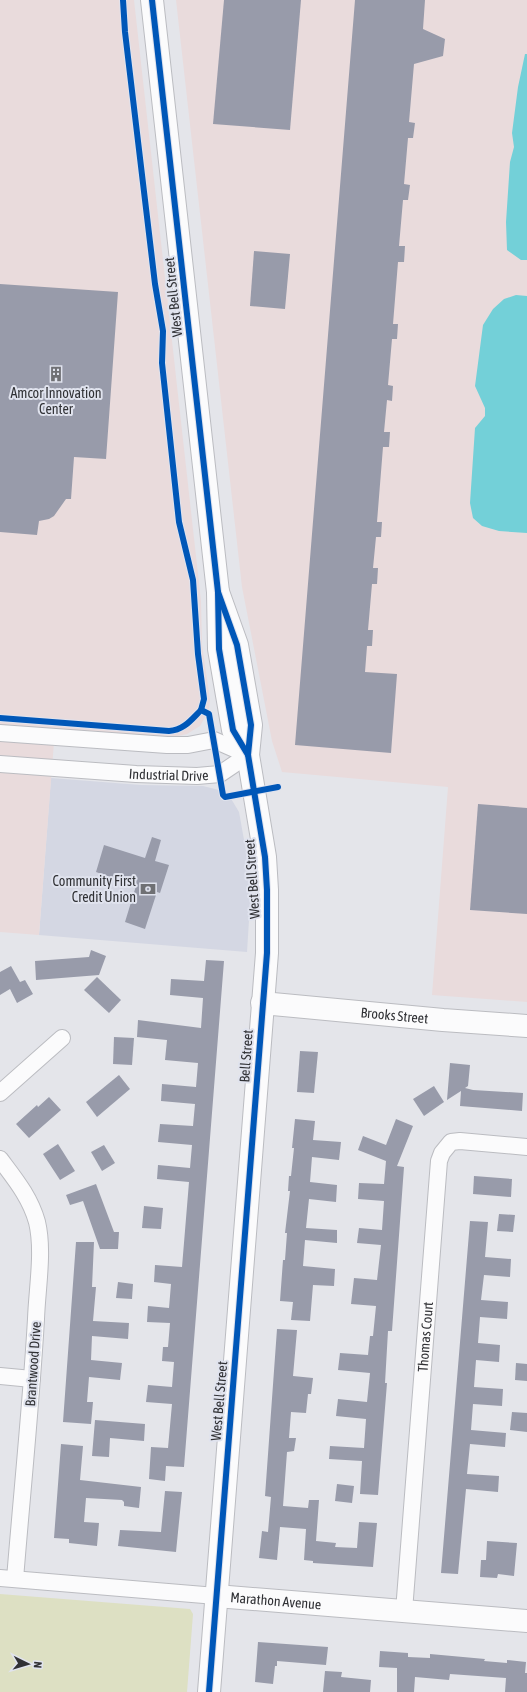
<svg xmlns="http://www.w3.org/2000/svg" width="527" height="1692" font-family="'Asap Condensed',sans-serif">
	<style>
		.built { fill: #d4d7e3 }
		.industrial { fill: #e9dbdc }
		.green { fill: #dde0c3 }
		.water { fill: #73d0d8 }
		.building { fill: #989baa }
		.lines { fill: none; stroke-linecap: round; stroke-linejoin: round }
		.street-casing { stroke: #bbbcc1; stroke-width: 18 }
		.secondary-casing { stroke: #bbbcc1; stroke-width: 24 }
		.street { stroke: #fbfbfc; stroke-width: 16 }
		.secondary { stroke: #fbfbfc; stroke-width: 22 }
		.cycleway-casing { stroke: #e0e3ee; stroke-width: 8 }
		.cycleway { stroke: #0057b8; stroke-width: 6 }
		.labels { text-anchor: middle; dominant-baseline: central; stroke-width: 4; stroke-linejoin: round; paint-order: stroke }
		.street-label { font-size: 14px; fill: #303135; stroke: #e0e3ee }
		.poi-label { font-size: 14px; fill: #303135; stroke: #e0e3ee }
	</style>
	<rect width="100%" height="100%" fill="#e4e5ea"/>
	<!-- built -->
	<path class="built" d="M51,778L141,785L203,786L219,790L230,797L239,812L248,862L250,904L247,952L39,935Z"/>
	<!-- industrial -->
	<g class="industrial">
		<path d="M0,0H134L201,601L202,645L210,700L209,710L200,726L187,734L178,736L164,737L55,729L39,935L0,932Z"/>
		<path d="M176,0H527V1002L432,995L448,787L282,772L272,741L242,587Z"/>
	</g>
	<!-- green -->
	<path class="green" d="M0,1594L190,1609L193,1614L187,1692H0Z"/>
	<!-- water -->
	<g class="water">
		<path d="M525,54H527V260H521L507,250L506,222L510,162L514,147L512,133L518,87Z"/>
		<path d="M516,295L527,296V533L499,531L482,526L473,518L470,503L475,428L485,416V408L475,386L483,325L493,309L504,299Z"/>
	</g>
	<!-- building -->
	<g class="building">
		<path d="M224,0H301L290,130L213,124Z"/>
		<path d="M355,0H425L423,29L445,39L443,56L414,64L409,122L415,123L413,138H408L404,184L410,185L408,200H403L399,246H405L404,262H398L393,324H398L397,339H392L388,385L393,386L392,401L387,400L384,432H390L389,447H383L377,522H382L381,537H376L373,568H378L377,584H372L368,630H373L372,646H367L365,672L397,674L391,753L295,745Z"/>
		<path d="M254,251L290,254L285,309L250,306Z"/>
		<path d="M0,284L118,292L106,459L74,457L71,499H66L54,516L49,519L39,521L37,535L0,532Z"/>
		<path d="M478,804L527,808V914L470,910Z"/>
		<path d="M152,837L161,840L155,861L169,865L160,893L157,892L145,929L125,922L136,886L96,872L104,845L145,858Z"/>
		<path d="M91,950L106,956L99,975L36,980L35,961L89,957Z"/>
		<path d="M206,960L224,961L184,1467L166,1466L165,1481L149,1479L151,1447L168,1448L172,1404L146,1402L148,1385L172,1387L174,1362L162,1361L163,1347H168L170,1323L147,1322L148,1306L169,1308L171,1284L154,1282L155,1265L182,1267L189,1182L157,1179L158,1165L190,1168L192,1145L158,1142L160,1124L193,1126L195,1104L161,1101L162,1084L196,1087L198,1063L165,1060L167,1040L137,1037L138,1020L201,1028L203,998L170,995L171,979L204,981Z"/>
		<path d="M11,966L20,982L25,980L33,994L17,1003L10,989L0,995V972Z"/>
		<path d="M97,977L121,1000L109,1013L84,990Z"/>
		<path d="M114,1037L134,1038L132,1065L113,1064Z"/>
		<path d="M300,1051L318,1052L314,1093L297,1092Z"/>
		<path d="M450,1063L470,1065L468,1086L465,1088L473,1090L523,1093L522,1111L460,1106L461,1091L447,1100Z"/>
		<path d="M119,1075L130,1089L97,1117L86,1102Z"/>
		<path d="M434,1086L444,1102L424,1116L413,1099Z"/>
		<path d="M49,1097L61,1110L29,1138L16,1124L37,1105L38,1107Z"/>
		<path d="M295,1119L315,1121L313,1140L341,1142L339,1160L312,1157L310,1182L337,1185L336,1202L309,1199L306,1228L337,1230V1243L305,1240L303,1266L335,1269L334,1286L313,1285L310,1321L291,1320L293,1302L280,1301L283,1260H285L287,1233H285L290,1191H288L289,1176H291L294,1148H292Z"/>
		<path d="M396,1119L413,1126L397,1166L404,1167L392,1331H388L385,1383H387L378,1495L360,1494L362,1461L329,1459L330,1446L364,1448L366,1419L336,1416L338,1399L367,1402L370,1373L338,1370L340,1353L368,1355L370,1336H373L376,1306L351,1304L354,1278L377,1280L381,1245L357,1243L359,1228L382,1230L384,1201L358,1199L359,1183L384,1184L386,1161L358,1150L363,1136L386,1145Z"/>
		<path d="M58,1144L75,1171L60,1180L43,1154Z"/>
		<path d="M104,1145L115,1163L102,1171L91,1152Z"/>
		<path d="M474,1176L512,1179L511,1197L473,1194Z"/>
		<path d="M96,1184L114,1232H119L118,1249H100L83,1201L70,1205L66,1195Z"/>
		<path d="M144,1206L163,1208L161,1229L142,1228Z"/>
		<path d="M499,1214L515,1215L513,1232L497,1231Z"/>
		<path d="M470,1221L488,1222L485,1257L511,1259L510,1277L484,1275L481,1300L508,1302L507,1319L480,1317L478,1343L500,1345L499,1362L476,1360L474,1387L503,1389L502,1406L473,1404L471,1430L506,1433L505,1447L470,1444L467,1474L499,1476L498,1492L466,1489L458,1574L441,1573Z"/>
		<path d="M76,1242H94L92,1287H96L93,1321L129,1323L128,1339L92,1336L91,1360L122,1363L120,1380L89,1377L87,1402H93L91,1424L63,1422Z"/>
		<path d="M118,1282L133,1284L132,1299L116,1298Z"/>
		<path d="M277,1329L297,1330L293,1376L313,1378L311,1394H308L306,1413L291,1412L289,1438H296L294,1451L287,1452L283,1506L308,1508L309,1500H319L316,1541L336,1543L335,1547L357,1548L359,1522L377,1523L373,1567L313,1563V1561L304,1560L306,1529L280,1527L277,1560L259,1558L262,1531L268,1532L271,1497L265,1496Z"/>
		<path d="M516,1363L527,1364V1381L515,1380Z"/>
		<path d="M512,1412L527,1413V1432L510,1430Z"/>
		<path d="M95,1420L145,1424L144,1441L110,1438L109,1457L92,1456Z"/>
		<path d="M61,1444L83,1446L80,1480L141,1487L139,1508L124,1506V1502L122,1500L86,1498L84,1522L99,1523L97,1546L69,1543V1539L54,1538Z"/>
		<path d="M337,1484L354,1486L352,1503L335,1501Z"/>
		<path d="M165,1491L182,1492L176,1552L118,1546L120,1530L161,1532Z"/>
		<path d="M487,1541L517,1543L514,1576L498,1574L497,1578L480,1577L481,1560H486Z"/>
		<path d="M258,1642L328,1647L326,1665L277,1661V1666H275L273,1684L255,1682Z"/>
		<path d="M380,1651L408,1653V1657L430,1658V1654L485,1659L484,1661L507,1663V1660L526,1662L525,1673H527V1692H505L506,1678L450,1674L449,1680L415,1677L414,1692H397V1668L379,1667Z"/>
		<path d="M325,1671L342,1672L341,1677L371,1680L370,1692H323Z"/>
	</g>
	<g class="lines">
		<defs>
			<g id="street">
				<path d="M0,733L167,745H188L214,740L248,755"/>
				<path id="s1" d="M0,764L136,774L197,776L220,774L248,755"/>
				<path d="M0,1093L62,1038"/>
				<path d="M0,1159C15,1179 30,1197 37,1222C44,1251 37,1289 36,1319C31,1406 22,1492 15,1579"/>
				<path d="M0,1376L32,1379"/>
				<path d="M0,1578L216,1596"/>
				<path id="s2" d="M404,1611L439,1161L442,1153L451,1142L460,1141L527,1147"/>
			</g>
			<g id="secondary">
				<path d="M152,0L218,592L219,649L233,730L248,755"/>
				<path id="s3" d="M262,1003L443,1020L527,1026"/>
				<path id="s4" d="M216,1596L527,1621"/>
				<path d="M209,1692L267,953V890L265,857L248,755L251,725L237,645L218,592"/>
			</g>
		</defs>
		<!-- street casing -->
		<use href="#street" class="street-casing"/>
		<!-- secondary casing -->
		<use href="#secondary" class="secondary-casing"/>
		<!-- street -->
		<use href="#street" class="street"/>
		<!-- secondary -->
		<use href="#secondary" class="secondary"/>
		<defs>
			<g id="cycleway">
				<path d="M123,0L125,32L155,284L163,331L162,363L179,522L193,580L198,654L204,699L201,710"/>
				<path d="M152,0L218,592L219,649L233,730L248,755"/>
				<path d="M0,718L169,731C184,730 191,720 201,710L209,714L223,795L225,797L278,787"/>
				<path d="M209,1692L267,953V890L265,857L248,755L251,725L237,645L218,592"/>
			</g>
		</defs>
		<!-- cycleway casing -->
		<use href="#cycleway" class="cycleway-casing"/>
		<!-- cycleway -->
		<use href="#cycleway" class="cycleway"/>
	</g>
	<!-- icons -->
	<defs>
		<symbol id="building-bare" viewBox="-9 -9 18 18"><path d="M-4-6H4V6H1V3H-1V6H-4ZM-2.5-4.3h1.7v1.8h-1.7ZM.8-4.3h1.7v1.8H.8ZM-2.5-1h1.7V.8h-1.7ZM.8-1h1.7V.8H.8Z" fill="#6f7074" stroke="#e0e3ee" stroke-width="2.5" paint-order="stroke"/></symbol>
		<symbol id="bank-bare" viewBox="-9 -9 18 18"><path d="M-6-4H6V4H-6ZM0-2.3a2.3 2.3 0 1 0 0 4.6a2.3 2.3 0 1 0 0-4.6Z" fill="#6f7074" stroke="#e0e3ee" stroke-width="2.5" paint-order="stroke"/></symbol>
	</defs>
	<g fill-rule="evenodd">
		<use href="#building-bare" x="45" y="363" width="22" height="22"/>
		<use href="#bank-bare" x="137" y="878" width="22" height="22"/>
	</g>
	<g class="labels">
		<!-- street labels -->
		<g class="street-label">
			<text transform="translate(173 297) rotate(-96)">West Bell Street</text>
			<text stroke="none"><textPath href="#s1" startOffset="169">Industrial Drive</textPath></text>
			<text transform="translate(252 879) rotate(-94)">West Bell Street</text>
			<text stroke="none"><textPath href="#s3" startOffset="133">Brooks Street</textPath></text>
			<text transform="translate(246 1056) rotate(-86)">Bell Street</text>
			<text stroke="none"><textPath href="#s2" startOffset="275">Thomas Court</textPath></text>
			<text transform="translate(33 1364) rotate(-86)">Brantwood Drive</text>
			<text transform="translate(219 1401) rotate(-85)">West Bell Street</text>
			<text stroke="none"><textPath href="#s4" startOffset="60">Marathon Avenue</textPath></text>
		</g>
		<!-- poi labels -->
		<g class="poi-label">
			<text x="56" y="393">Amcor Innovation<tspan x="56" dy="16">Center</tspan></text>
			<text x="136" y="881" text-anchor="end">Community First<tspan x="136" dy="16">Credit Union</tspan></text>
		</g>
	</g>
	<!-- north arrow -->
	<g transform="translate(28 1664) rotate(95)" stroke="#e0e3ee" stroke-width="3" paint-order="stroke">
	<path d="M0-3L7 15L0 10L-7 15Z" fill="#303135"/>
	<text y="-6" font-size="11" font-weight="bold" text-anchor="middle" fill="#303135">N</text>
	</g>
</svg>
